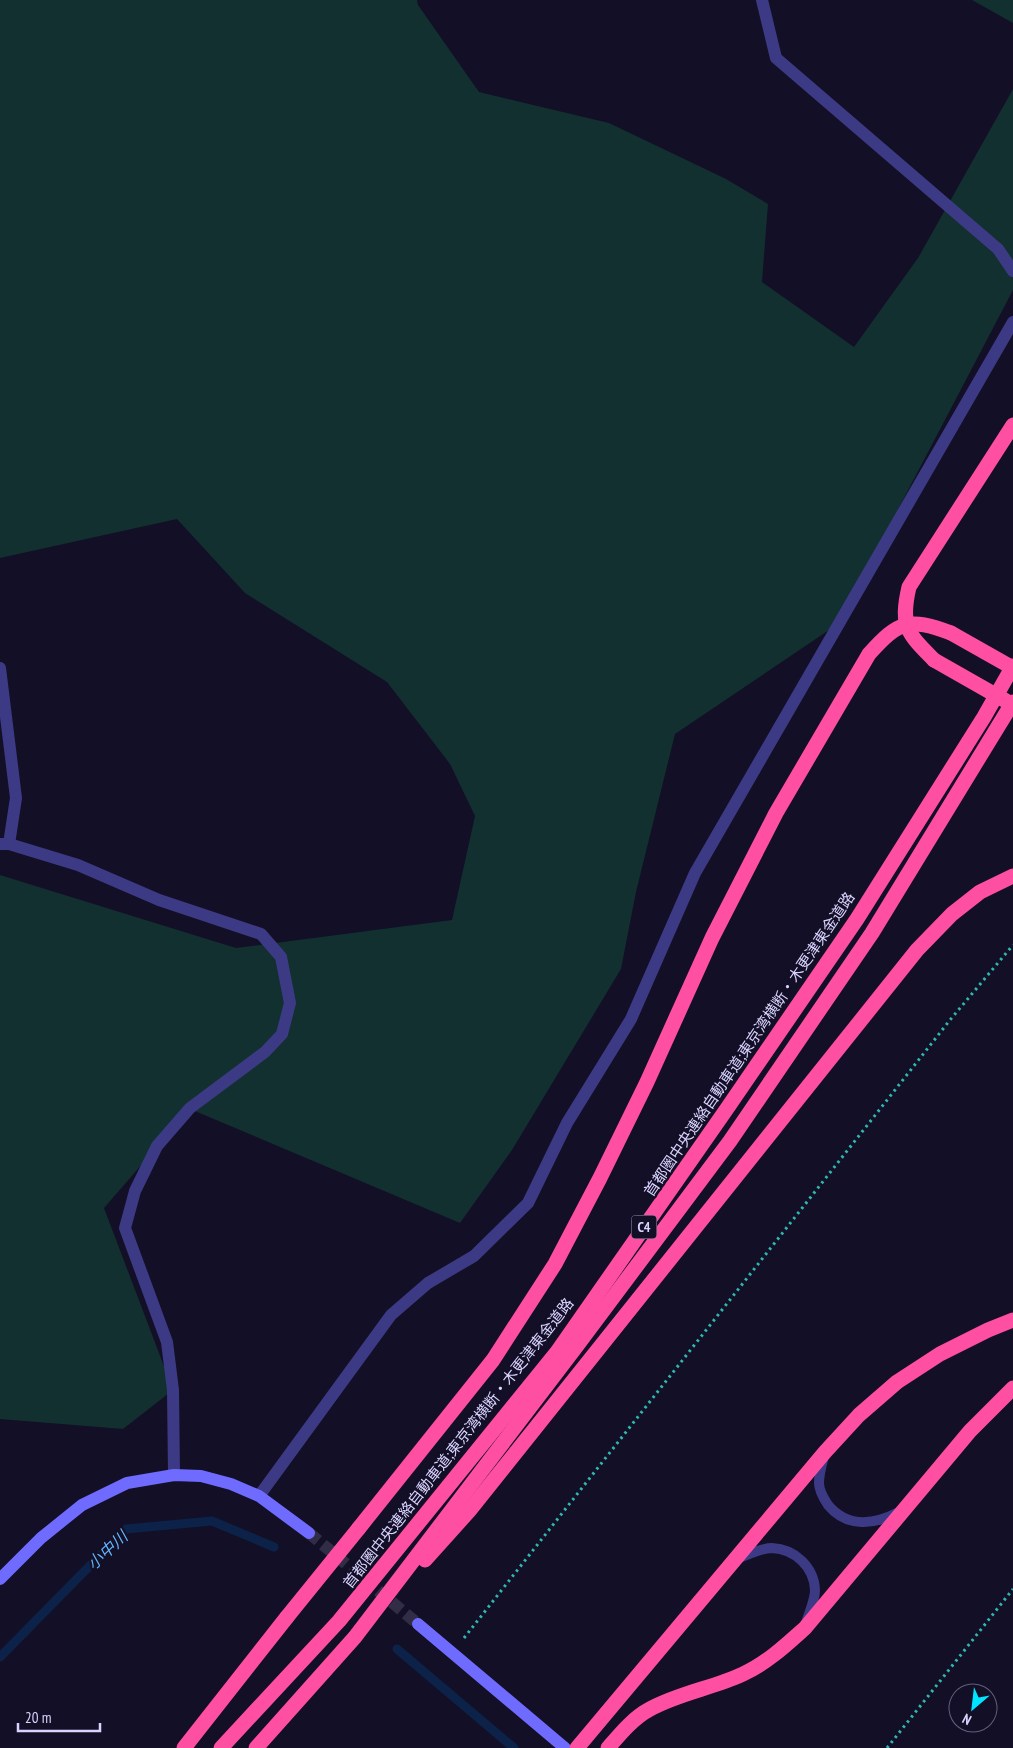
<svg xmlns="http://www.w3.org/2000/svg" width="1013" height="1748" font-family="'PT Sans Narrow','Noto Sans JP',sans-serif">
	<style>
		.green { fill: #12302f }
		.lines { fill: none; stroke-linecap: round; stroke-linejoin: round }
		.stream { stroke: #0c2248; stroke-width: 9 }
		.secondary-tunnel { stroke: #312d47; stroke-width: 12; stroke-dasharray: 12 6; stroke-linecap: butt }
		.path { stroke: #2fb8b0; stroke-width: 3; stroke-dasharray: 2.5 4; stroke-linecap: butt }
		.lane { stroke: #3d3a85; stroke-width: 10 }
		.street { stroke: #3d3a85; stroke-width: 12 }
		.secondary { stroke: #6f6bff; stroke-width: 12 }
		.highway { stroke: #ff4fa3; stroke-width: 15 }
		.highway-bridge { stroke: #ff4fa3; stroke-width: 15 }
		.labels { text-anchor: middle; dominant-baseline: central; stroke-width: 4.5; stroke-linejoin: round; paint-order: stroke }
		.shield { fill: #130f26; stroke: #9e99be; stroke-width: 1 }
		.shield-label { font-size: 14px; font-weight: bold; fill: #d9d4ff }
		.street-label { font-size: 15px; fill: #d9d4ff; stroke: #130f26 }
		.water-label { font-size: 16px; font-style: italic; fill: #62b6ff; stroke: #130f26 }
	</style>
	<rect width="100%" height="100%" fill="#130f26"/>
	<!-- green -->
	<g class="green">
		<path d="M0,0H417L418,5L479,92L609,123L726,179L768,204L762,282L854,347L918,258L1013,89V290L838,624L675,734L636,892L621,969L512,1150L460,1223L190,1109L104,1208L173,1390L123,1429L0,1419V875L236,948L452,920L475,816L450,764L387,682L245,593L177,519L0,558Z"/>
		<path d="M972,0H1013V23Z"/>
	</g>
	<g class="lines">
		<!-- stream -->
		<g class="stream">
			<path d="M397,1649L514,1748"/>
			<path d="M0,1657L126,1529L212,1521L274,1547"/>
		</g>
		<!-- secondary-tunnel -->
		<path class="secondary-tunnel" d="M309,1533L418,1624"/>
		<!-- path -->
		<g class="path">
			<path d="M464,1638L950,1020L1013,945"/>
			<path d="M887,1748L1013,1589"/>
		</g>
		<!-- lane -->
		<g class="lane">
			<path d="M824,1456C822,1464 819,1474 819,1483C819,1490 824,1499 828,1505C847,1528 874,1525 899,1512"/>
			<path d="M739,1558C749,1554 761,1548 772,1548C795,1549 814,1567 815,1590C815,1600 809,1613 806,1623"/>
		</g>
		<!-- street -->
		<g class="street">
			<path d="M762,0L776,58L998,249L1013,271"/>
			<path d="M0,668L16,798L9,844"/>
			<path d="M0,844H9L78,865L159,900L261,934L281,957L290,1003L282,1034L265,1052L190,1108L157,1146L135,1191L125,1228L167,1342L173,1390L174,1475"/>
			<path d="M259,1496L391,1315L428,1283L474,1256L528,1203L567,1123L631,1019L695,873L1013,322"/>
		</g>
		<!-- secondary -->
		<g class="secondary">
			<path d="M0,1579L41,1538L82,1505L127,1483L174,1475L201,1476L231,1484L259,1496L309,1533"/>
			<path d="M418,1624L565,1748"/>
		</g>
		<!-- highway -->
		<g class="highway">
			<path d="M934,660C907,633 900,626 909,587L1013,425"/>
			<path d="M359,1528L493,1360L555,1264L600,1178L647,1082L712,938L776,813L869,654C899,621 908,617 951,633"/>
			<path d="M425,1560L469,1511L917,950L952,914L980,892L1013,876"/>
			<path d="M184,1748L287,1617"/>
			<path d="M221,1748L339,1621L557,1352L726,1110L857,919L984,717L1013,666"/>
			<path d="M256,1748L355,1637L576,1347L730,1141L872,933L1013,702"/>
			<path d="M577,1748L825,1452L859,1415L897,1382L940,1354L988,1330L1013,1320"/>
			<path d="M608,1748C620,1734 633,1718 650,1709C679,1693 713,1688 743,1674C767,1663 786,1645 805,1628L970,1431L1013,1388"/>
		</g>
		<!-- highway-bridge -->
		<g class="highway-bridge">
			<path d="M951,633L1013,668"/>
			<path d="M934,660L1013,705"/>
			<path d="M287,1617L359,1528"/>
		</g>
	</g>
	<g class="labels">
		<!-- shield labels -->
		<rect class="shield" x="631.5" y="1215.5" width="25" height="23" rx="4"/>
		<g class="shield-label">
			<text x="644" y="1227">C4</text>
		</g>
		<!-- street labels -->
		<g class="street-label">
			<text transform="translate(749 1044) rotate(-56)">首都圏中央連絡自動車道;東京湾横断・木更津東金道路</text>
			<text transform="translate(458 1443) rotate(-52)">首都圏中央連絡自動車道;東京湾横断・木更津東金道路</text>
		</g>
		<!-- water labels -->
		<g class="water-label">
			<text transform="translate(107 1550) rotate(-43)">小中川</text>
		</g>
	</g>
	<!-- north arrow -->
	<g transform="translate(973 1708) rotate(208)"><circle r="24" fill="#130f26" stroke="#625e7d"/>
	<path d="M0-4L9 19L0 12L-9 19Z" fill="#00e5ff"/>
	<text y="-8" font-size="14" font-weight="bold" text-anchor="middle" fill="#d9d4ff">N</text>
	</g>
	<!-- scale -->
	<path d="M18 1723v8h82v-8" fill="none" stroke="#d9d4ff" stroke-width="2.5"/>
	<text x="25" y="1723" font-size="15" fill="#d9d4ff" stroke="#130f26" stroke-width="4" paint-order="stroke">20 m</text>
</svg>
